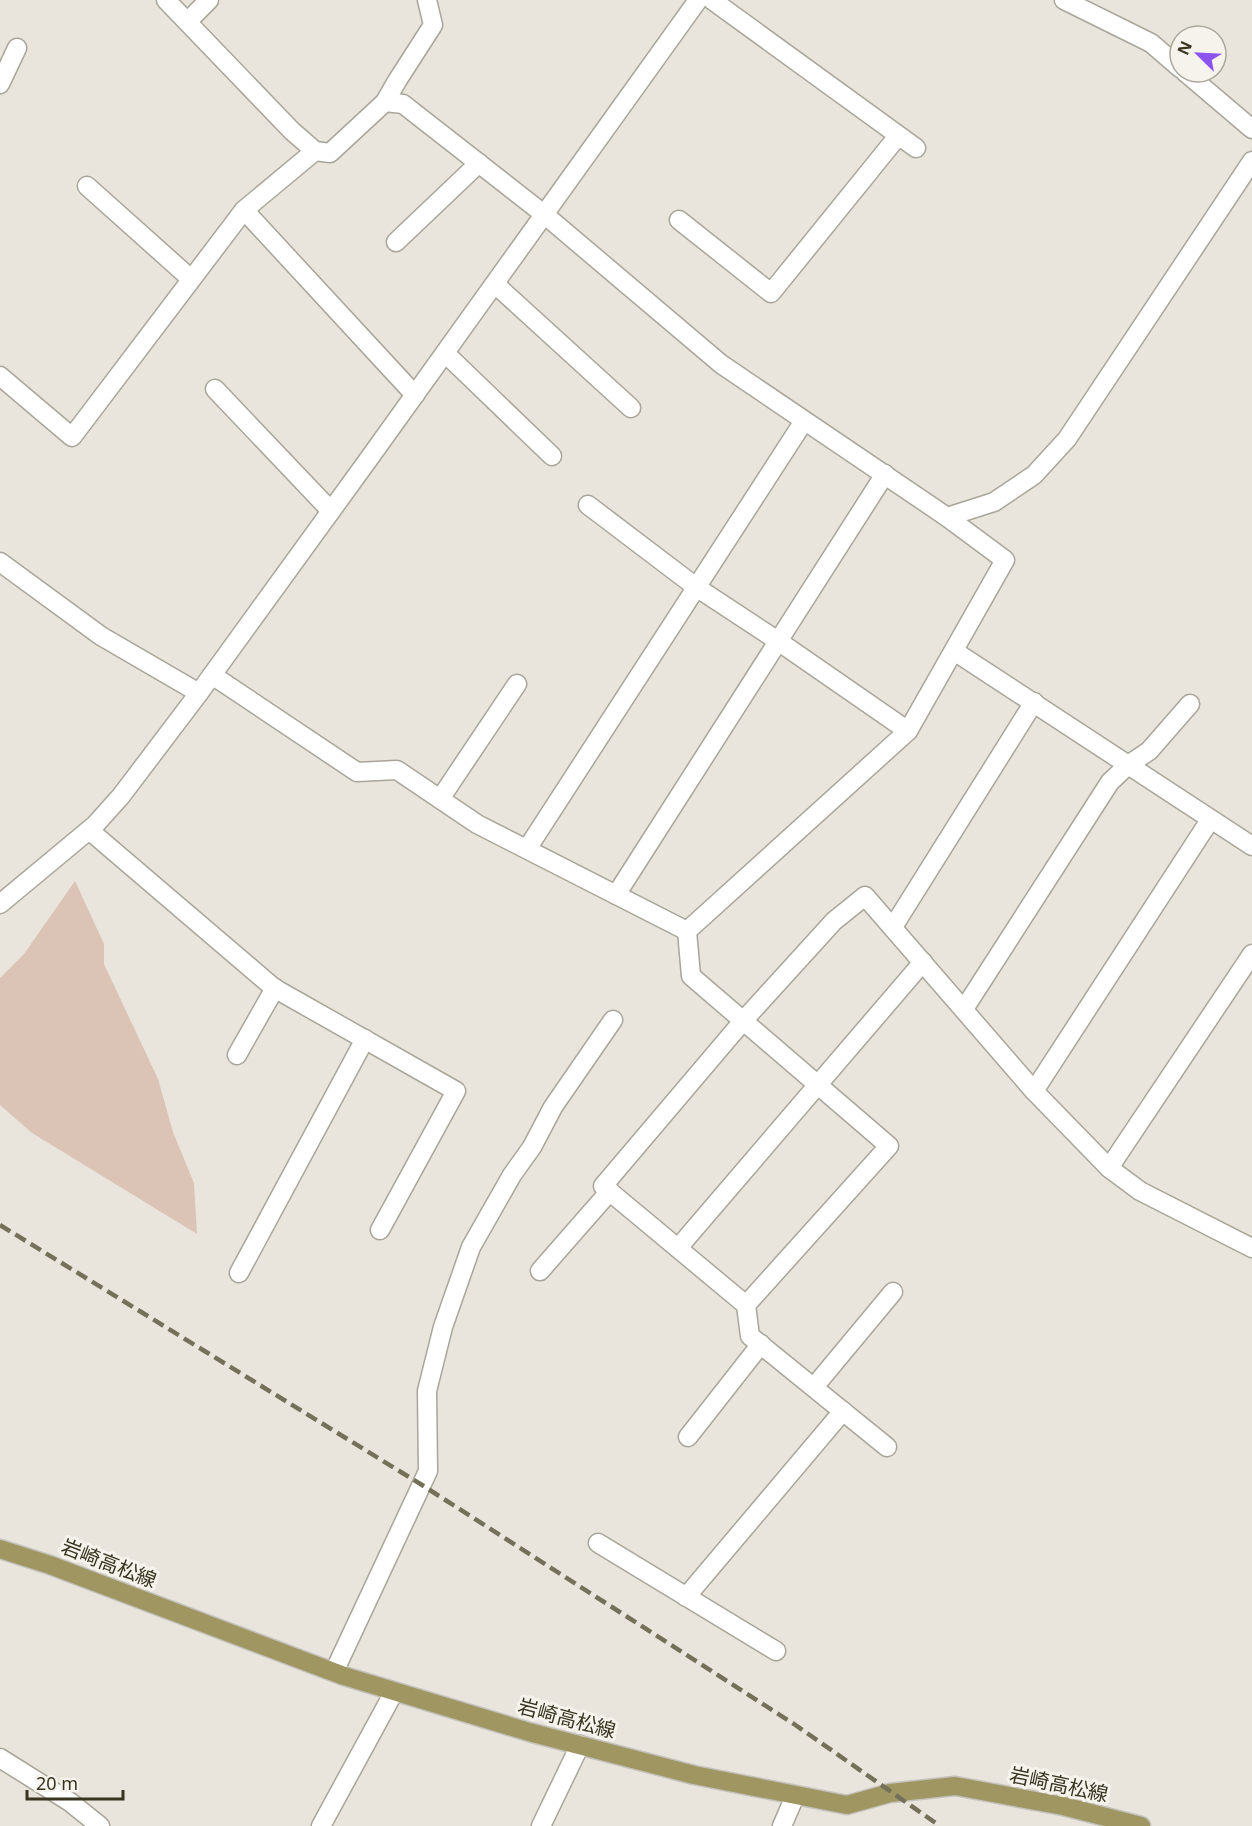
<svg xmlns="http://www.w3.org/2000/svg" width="1252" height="1826" font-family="'Noto Sans','Noto Sans JP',sans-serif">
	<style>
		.green { fill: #dbc4b6 }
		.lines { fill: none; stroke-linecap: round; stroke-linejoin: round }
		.minor-casing { stroke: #a9a599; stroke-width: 21 }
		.major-casing { stroke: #c3c2bc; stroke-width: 21 }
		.minor { stroke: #fff; stroke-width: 18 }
		.major { stroke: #9f9662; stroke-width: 18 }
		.rail { stroke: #747059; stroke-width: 4.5; stroke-dasharray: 12 6; stroke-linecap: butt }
		.labels { text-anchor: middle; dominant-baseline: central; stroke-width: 6; stroke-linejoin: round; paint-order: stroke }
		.street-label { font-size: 20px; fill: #38341f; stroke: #f6f3ed }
	</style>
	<rect width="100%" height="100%" fill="#e9e5dd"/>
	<!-- green -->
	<path class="green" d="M75,881L104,944V964L158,1079L173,1132L194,1183L197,1234L32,1133L0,1105V978L24,954Z"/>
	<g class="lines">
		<defs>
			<g id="minor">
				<path d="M166,0L292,131L315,151L330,153L385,102L403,104L545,215L721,364L947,517L1005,560L908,731L687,931"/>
				<path d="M712,0L916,148"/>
				<path d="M1064,0L1151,43L1180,68"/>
				<path d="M188,21L209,0"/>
				<path d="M1185,72L1252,129"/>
				<path d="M0,84L17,48"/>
				<path d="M385,102L397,81L433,25L427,0"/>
				<path d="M87,186L191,279"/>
				<path d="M244,210L415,395"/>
				<path d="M679,220L771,293L898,136"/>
				<path d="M396,242L479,163"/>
				<path d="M495,284L631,408"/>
				<path d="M445,353L552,456"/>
				<path d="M0,376L72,437L244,210L315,151"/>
				<path d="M215,389L331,511"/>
				<path d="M588,505L696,587L778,641L908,731"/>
				<path d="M947,517L994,502L1034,475L1067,439L1252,161"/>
				<path d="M0,562L101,636L199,693"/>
				<path d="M954,651L1252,846"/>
				<path d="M212,675L357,772L397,770L477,824L687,931"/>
				<path d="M440,799L517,684"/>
				<path d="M89,830L274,988L456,1091L380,1230"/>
				<path d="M527,849L804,421"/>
				<path d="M616,895L885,474"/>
				<path d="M0,904L95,825L121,796L199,693L368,460L698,0"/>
				<path d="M893,927L1034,702"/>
				<path d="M687,931L691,976L889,1146L746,1305"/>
				<path d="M964,1009L1110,782L1128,765L1149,751L1190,704"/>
				<path d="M237,1055L275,988"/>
				<path d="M1034,1091L1210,820"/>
				<path d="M1109,1168L1252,954"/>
				<path d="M678,1248L923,962"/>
				<path d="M540,1271L610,1191"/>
				<path d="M239,1273L365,1039"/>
				<path d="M814,1387L893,1292"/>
				<path d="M688,1437L761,1344"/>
				<path d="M887,1447L750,1336L746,1305L603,1186L743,1021L834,921L865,896L1034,1091L1109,1168L1140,1191L1252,1248"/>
				<path d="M598,1543L776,1651"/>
				<path d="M686,1597L843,1411"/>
				<path d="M334,1672L428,1471L427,1391L443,1327L471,1247L512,1175L532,1147L553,1107L613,1020"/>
				<path d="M0,1758L70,1802L100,1826"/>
				<path d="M321,1826L394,1692"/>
				<path d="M541,1826L580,1745"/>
				<path d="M782,1826L795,1796"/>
			</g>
			<path id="major" d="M0,1549L50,1565L344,1676L529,1732L694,1775L847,1805L890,1793L955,1786L1063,1806L1141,1826"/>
		</defs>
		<!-- minor casing -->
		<use href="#minor" class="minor-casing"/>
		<!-- major casing -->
		<use href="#major" class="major-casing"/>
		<!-- minor -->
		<use href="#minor" class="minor"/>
		<!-- major -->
		<use href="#major" class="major"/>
		<!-- rail -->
		<path class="rail" d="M0,1225L422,1485L794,1724L940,1826"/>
	</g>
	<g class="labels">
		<!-- street labels -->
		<g class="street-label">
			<text transform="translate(109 1563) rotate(21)">岩崎高松線</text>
			<text transform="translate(567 1718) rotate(15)">岩崎高松線</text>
			<text transform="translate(1059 1784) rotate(12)">岩崎高松線</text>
		</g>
	</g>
	<!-- north arrow -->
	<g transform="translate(1198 54) rotate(294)"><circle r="28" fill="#f6f3ed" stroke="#aaa79b" stroke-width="1.5"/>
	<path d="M0-4.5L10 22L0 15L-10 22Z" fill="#8c53f1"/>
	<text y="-9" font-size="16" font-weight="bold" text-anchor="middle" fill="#38341f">N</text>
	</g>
	<!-- scale -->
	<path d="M27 1790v9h96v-9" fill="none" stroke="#38341f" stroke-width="3"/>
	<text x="36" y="1790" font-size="18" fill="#38341f" stroke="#f6f3ed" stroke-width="4.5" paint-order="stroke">20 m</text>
</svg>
